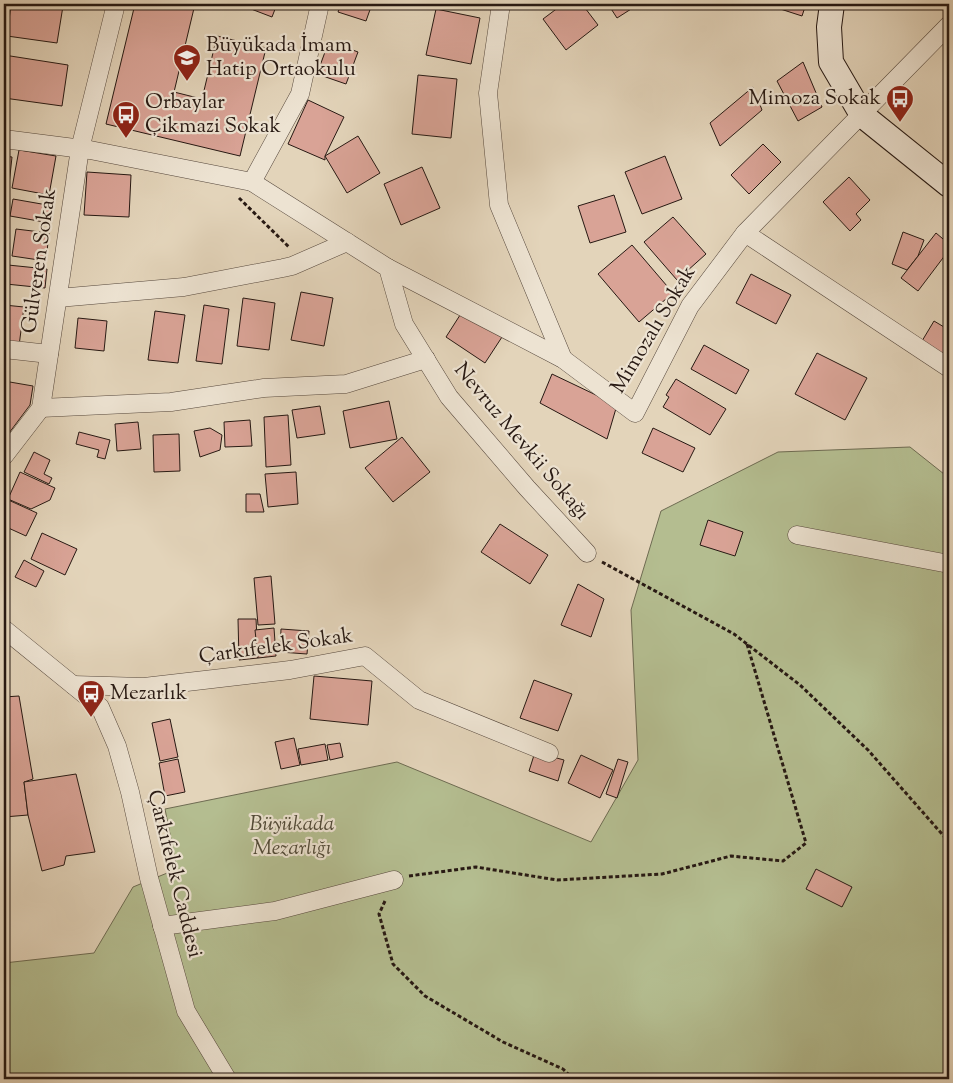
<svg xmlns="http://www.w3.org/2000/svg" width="953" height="1083" font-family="'Sorts Mill Goudy',serif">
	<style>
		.green { fill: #b4bd90; stroke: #6e6b52 }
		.building { fill: #d9a396; stroke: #271913 }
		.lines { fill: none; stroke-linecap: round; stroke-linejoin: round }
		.street-casing { stroke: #56483d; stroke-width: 19 }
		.secondary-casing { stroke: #271913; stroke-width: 26 }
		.path { stroke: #271913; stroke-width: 3; stroke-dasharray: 4 2.5; stroke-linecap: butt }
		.street { stroke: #ede3d2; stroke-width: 18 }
		.secondary { stroke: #ede3d2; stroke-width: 24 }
		.labels { text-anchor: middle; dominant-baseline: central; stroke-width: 4.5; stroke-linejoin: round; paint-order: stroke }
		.poi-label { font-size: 21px; fill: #271913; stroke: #ede3d2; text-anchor: start }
		.street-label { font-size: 21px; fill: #271913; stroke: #ede3d2 }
		.park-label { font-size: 21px; font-style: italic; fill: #514a38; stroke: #ede3d2 }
	</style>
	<rect width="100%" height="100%" fill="#e3d4ba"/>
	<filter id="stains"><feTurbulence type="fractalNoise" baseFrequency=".004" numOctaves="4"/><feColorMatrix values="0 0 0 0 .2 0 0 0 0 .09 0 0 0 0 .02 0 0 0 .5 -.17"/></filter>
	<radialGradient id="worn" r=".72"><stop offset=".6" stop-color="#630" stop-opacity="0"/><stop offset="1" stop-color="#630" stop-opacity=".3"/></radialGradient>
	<!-- green -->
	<path class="green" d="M910,447L949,478V1079H4V963L94,953L133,887L177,869L165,809L397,762L591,842L638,760L631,610L661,511L778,452Z"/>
	<!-- building -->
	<g class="building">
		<path d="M11,4L63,6L57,43L7,36Z"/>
		<path d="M135,4H195L174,92L202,99L217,36L266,48L240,156L106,124Z"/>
		<path d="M238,4H277L272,17Z"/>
		<path d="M341,4H372L366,21L338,12Z"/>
		<path d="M459,4H477L476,6Z"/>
		<path d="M563,4H582L598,25L566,50L543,19Z"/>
		<path d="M608,4H639L617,18Z"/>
		<path d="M765,4H806L802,16Z"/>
		<path d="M436,9L480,18L471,64L426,55Z"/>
		<path d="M329,41L358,52L346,84L317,74Z"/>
		<path d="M4,55L68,65L62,106L4,98Z"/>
		<path d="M803,62L822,107L798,121L777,81Z"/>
		<path d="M418,75L457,79L451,138L412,134Z"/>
		<path d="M753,87L762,110L720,146L710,123Z"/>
		<path d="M308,100L344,117L325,156V160L288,144Z"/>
		<path d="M358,136L380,173L347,193L325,156Z"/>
		<path d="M763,144L781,162L749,194L731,175Z"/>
		<path d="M19,150L56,156L49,195L12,188Z"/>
		<path d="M4,156L12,157L6,213H4Z"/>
		<path d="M665,156L682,199L642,214L625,172Z"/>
		<path d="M422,167L440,208L401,225L384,184Z"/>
		<path d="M87,172L131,175L129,217L84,215Z"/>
		<path d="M849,177L870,200L856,214L861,220L850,231L823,202Z"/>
		<path d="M614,195L626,232L590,243L578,206Z"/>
		<path d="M13,199L53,206L50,223L10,216Z"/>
		<path d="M673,217L706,254L677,280L644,242Z"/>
		<path d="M16,229L49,233L46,261L12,256Z"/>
		<path d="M903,232L924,240L918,256L907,270L892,264Z"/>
		<path d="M936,233L949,244V250L918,291L901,278Z"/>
		<path d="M632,245L673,293L639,322L598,274Z"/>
		<path d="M8,265L47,269L45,288L6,284Z"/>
		<path d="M751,274L791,295L776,324L736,303Z"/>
		<path d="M301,292L333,298L324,346L291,340Z"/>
		<path d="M243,298L275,303L269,350L237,346Z"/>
		<path d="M4,305L24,307L19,346L4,344Z"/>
		<path d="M204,305L229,309L222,364L196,361Z"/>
		<path d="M155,311L185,315L178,363L148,360Z"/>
		<path d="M462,312L502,337L485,363L446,337Z"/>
		<path d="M78,318L107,321L104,351L75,348Z"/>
		<path d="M934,321L949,330V365L919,346Z"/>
		<path d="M704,345L749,370L736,394L691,369Z"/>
		<path d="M817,353L867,378L845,420L795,394Z"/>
		<path d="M552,374L617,405L607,439L540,403Z"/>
		<path d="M676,379L726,409L710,435L663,407L669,397L666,395Z"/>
		<path d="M4,381L33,386L30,405L6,437L4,435Z"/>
		<path d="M389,401L397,439L350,448L343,411Z"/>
		<path d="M320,406L325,434L297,438L292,410Z"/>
		<path d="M288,415L291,465L266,467L264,417Z"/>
		<path d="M250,420L252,446L225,447L224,422Z"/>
		<path d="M138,422L141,449L117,451L115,424Z"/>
		<path d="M210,428L222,435L220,450L200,457L194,431Z"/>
		<path d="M653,428L695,448L683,472L642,453Z"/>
		<path d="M79,432L110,440L105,459L97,457L99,450L76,444Z"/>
		<path d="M179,434L180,471L154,472L153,435Z"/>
		<path d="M402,437L430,472L393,502L365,468Z"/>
		<path d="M34,452L50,460L44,474L52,478L49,484L24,472Z"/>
		<path d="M20,472L55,488L50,500L31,509L8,499Z"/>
		<path d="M296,472L298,504L268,507L265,474Z"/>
		<path d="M246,494H260L264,512H246Z"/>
		<path d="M4,498L37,513L26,536L4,526Z"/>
		<path d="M708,520L743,532L735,556L700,545Z"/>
		<path d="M500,524L548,555L530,584L481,552Z"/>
		<path d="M42,533L77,549L65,575L31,559Z"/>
		<path d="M24,560L44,571L36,587L15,577Z"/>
		<path d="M271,576L275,624L258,625L254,578Z"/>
		<path d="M578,584L604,599L591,637L561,625Z"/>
		<path d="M238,619H256L258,658L239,660Z"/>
		<path d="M274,628L276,656L258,658L255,630Z"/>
		<path d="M281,629L309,631L307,654L280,652Z"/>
		<path d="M314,676L372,681L368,725L310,719Z"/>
		<path d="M534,680L572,694L558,731L520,718Z"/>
		<path d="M19,696L33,779L24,782L28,815L4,817V697Z"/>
		<path d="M170,719L178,757L160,761L152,723Z"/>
		<path d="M294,738L300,765L281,769L275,742Z"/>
		<path d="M340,743L343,757L330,760L327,745Z"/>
		<path d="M325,744L328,760L301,765L298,749Z"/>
		<path d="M535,752L564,760L558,781L529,771Z"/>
		<path d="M581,755L613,770L600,798L568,783Z"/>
		<path d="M178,759L185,792L165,796L159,763Z"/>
		<path d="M618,759L628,762L617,798L606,794Z"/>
		<path d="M76,774L95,852L66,856L64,865L42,871L28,815L24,782Z"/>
		<path d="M816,869L852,887L842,907L806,889Z"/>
	</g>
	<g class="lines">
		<defs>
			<g id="street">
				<path d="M501,4L488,93L499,205L563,359"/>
				<path d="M4,139L90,150L252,182L388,268L404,324L449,397L527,488L587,553"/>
				<path d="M252,182L300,94L320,4"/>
				<path d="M745,233L949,368"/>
				<path d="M388,268L563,359L635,413L690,306L745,233L949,25"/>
				<path d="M58,298L184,287L283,268L292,266L347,242"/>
				<path d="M4,349L49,354"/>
				<path d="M41,408L171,402L264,388L346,384L426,359"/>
				<path d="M4,456L41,408L80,149L116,4"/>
				<path d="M797,535L949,564"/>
				<path d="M4,629L100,707L117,746L130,792L149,878L186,1011L227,1079"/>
				<path d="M73,685L144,687L290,670L365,656L419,700L549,753"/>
				<path d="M162,926L275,911L394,880"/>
			</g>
			<path id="secondary" d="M832,4L829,27L831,62L862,115L949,185"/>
		</defs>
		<!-- street casing -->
		<use href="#street" class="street-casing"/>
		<!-- secondary casing -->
		<use href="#secondary" class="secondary-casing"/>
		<!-- path -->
		<g class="path">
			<path d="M239,198L290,248"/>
			<path d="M602,562L734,634L800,685L868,750L949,842"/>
			<path d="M409,876L476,867L557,880L662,874L731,856L783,861L806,843L747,644"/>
			<path d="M385,901L379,914L393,964L425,996L503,1042L563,1069L573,1079"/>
		</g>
		<!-- street -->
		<use href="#street" class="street"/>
		<!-- secondary -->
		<use href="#secondary" class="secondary"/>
	</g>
	<!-- icons -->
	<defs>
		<symbol id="school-pin" viewBox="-11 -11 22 30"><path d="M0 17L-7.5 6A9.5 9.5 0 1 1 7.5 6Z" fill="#8f2418" stroke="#ede3d2"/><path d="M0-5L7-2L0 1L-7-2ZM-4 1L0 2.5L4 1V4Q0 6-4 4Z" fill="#fff"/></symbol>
		<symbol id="bus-pin" viewBox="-11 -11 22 30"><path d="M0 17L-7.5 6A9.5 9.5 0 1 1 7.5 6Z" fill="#8f2418" stroke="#ede3d2"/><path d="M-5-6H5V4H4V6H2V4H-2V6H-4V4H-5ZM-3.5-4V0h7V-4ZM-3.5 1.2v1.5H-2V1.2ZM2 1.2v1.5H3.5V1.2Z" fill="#fff"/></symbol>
	</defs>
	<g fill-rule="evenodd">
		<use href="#school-pin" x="171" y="42" width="32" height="43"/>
		<use href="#bus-pin" x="884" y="83" width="32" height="43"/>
		<use href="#bus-pin" x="110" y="99" width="32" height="43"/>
		<use href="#bus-pin" x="75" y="678" width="32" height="43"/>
	</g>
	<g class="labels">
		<!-- poi labels -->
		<g class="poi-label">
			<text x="206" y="46">Büyükada İmam<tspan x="206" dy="24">Hatip Ortaokulu</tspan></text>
			<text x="881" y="99" text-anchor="end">Mimoza Sokak</text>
			<text x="145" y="103">Orbaylar<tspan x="145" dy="24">Çikmazi Sokak</tspan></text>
			<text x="110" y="694">Mezarlık</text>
		</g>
		<!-- street labels -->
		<g class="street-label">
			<text transform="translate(40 261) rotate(-82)">Gülveren Sokak</text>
			<text transform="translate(654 330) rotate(-59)">Mimozalı Sokak</text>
			<text transform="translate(521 442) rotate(50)">Nevruz Mevkii Sokağı</text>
			<text transform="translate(276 647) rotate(-8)">Çarkıfelek Sokak</text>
			<text transform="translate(174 874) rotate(76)">Çarkıfelek Caddesi</text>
		</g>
		<!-- park labels -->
		<g class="park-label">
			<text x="292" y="825">Büyükada<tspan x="292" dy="24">Mezarlığı</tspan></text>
		</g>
	</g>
	<!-- margin -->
	<rect width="953" height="1083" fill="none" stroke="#e3d4ba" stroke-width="20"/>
	<rect x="5" y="5" width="943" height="1073" fill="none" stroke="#271913" stroke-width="2.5"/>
	<rect x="10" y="10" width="933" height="1063" fill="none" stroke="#271913"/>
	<rect width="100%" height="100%" filter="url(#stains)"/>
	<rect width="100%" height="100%" fill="url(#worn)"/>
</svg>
